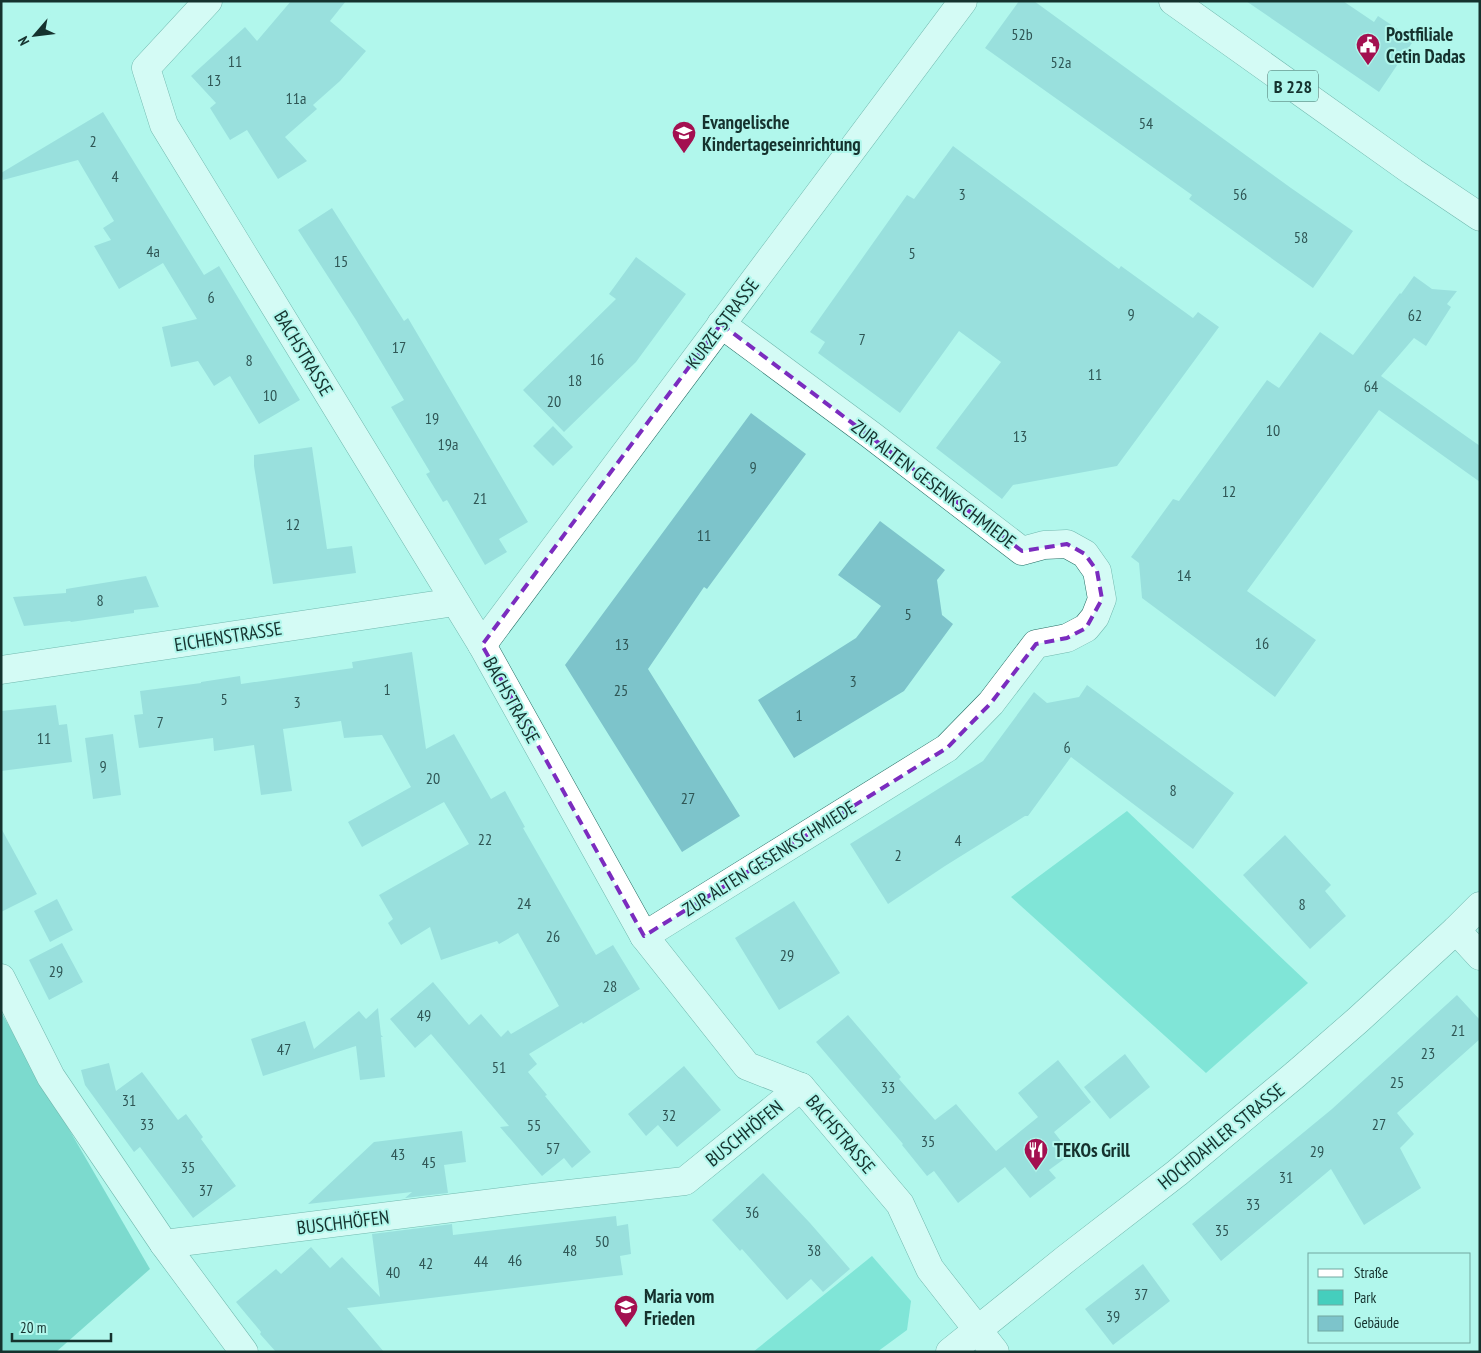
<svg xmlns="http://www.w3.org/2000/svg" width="1481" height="1353" font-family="'PT Sans Narrow',sans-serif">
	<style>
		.green { fill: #45cebd }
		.forest { fill: #3db7a8 }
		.building { fill: #7dc4cb }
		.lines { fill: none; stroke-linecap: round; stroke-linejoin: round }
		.minor-casing { stroke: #246c63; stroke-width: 29 }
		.major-casing { stroke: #246c63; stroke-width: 29 }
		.minor { stroke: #fff; stroke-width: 28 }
		.major { stroke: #fff; stroke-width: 28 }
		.marked { fill: none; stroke: #7b2cbf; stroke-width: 4; stroke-dasharray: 10 6; stroke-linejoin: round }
		.labels { text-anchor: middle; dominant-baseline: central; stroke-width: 4; stroke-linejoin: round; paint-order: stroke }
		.number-label { font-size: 16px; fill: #2f5655 }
		.shield { fill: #b1f7ec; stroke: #446d67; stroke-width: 1 }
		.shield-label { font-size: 18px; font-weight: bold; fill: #15322e }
		.poi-label { font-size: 19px; font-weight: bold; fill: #15322e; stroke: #b1f7ec; text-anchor: start }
		.street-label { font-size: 19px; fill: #15322e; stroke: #b1f7ec }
	</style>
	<rect width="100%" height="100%" fill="#b1f7ec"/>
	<!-- green -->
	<g class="green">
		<path d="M1127,811L1308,983L1206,1073L1011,897Z"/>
		<path d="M872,1256L911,1301L907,1330L877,1352H753Z"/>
	</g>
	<!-- forest -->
	<path class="forest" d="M1,1012L150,1269L56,1352H1Z"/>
	<!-- building -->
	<g class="building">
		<path d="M291,1H346L330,21L366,51L340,81L313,105L317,109L285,137L307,161L278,179L247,130L230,140L210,108L216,103L191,76L245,27L257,41Z"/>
		<path d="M1019,1H1034L1291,188L1353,231L1313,288L1189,199L1192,195L985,48Z"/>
		<path d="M1246,1H1343L1374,22L1378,16L1414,40L1379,92Z"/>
		<path d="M103,112L204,275L219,266L300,400L259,424L230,376L214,386L198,361L171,367L162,327L197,319L163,263L119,289L94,246L111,240L103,228L114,221L78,160L3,180L1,173Z"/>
		<path d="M953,146L1119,269L1121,266L1193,318L1198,312L1219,327L1117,466L1013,485L1002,499L936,448L1001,362L959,331L900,413L818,353L825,342L810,332L907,195L914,199Z"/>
		<path d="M332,208L404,321L408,318L528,522L499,539L507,552L485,565L447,500L443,502L426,474L430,472L391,407L404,400L356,320L298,230Z"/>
		<path d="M636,257L686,294L636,362L564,432L523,390L616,299L609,294Z"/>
		<path d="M1414,276L1432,289L1457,291L1447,304L1451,307L1426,346L1414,338L1381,376L1480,446V482L1379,410L1247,591L1316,640L1275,697L1142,598L1139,563L1131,557L1173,499L1179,501L1267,380L1279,388L1320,332L1353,355L1400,293L1401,294Z"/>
		<path d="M751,413L806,454L707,589L704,587L648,669L740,816L682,852L565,665Z"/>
		<path d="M553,426L573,447L553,466L533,446Z"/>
		<path d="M312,447L327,549L352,546L356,573L273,584L254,466V455Z"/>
		<path d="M880,521L945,570L937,580L942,615L953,624L904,691L794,758L758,700L856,638L881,606L838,575Z"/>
		<path d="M146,576L159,607L134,610V613L71,622L70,621L24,626L13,597L66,593V589Z"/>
		<path d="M412,652L426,749L454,734L491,799L505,791L525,827L523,828L596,955L613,945L640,989L583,1024L582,1022L529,1054L537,1064L528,1072L547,1095L545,1096L591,1152L572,1168L564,1158L542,1176L500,1127L509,1126L431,1034L415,1048L390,1019L433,982L469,1025L481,1014L501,1037L508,1030L511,1034L559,1006L518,933L499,944L497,941L441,960L430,927L401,945L388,923L393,919L379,895L469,844L444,802L362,847L348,822L411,787L382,735L344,738L341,721L283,729L292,791L261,795L254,745L214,751L213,738L139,748L134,715L143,714L140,691L201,683V682L240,676L241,684L353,668L352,662Z"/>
		<path d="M1087,685L1234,793L1193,849L1071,757L1028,816H1025L945,866L888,904L850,844L983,761L1034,692L1047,703L1079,697Z"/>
		<path d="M56,705L59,725L67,724L72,762L1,771V711Z"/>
		<path d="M113,734L121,795L93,799L85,738Z"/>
		<path d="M1,828L37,894L1,912Z"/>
		<path d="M1285,835L1331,885L1325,891L1346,916L1310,949L1243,875Z"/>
		<path d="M57,899L73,930L50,942L34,911Z"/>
		<path d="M794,901L840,973L779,1010L735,938Z"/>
		<path d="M62,943L83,982L49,1000L29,960Z"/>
		<path d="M1457,995L1480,1020V1039L1397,1113L1414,1134L1400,1148L1421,1188L1364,1225L1331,1169L1221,1261L1192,1224L1332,1109Z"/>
		<path d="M378,1008L381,1035L383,1037H381L385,1077L360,1080L356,1046L263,1076L251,1039L305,1021L314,1049L359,1011L366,1019Z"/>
		<path d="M848,1015L901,1077L899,1079L935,1120L956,1104L996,1151L1038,1117L1018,1093L1058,1060L1091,1102L1054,1132L1071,1154L1049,1170L1056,1178L1030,1198L1005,1167L958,1203L934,1171L927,1176L902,1145L903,1144L816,1042Z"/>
		<path d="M1125,1054L1150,1087L1110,1119L1084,1087Z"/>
		<path d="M109,1063L116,1091L142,1072L178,1120L186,1114L203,1137L201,1139L236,1186L193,1218L140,1147L134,1152L85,1085L81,1070Z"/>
		<path d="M684,1066L721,1110L677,1147L658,1125L646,1136L628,1114Z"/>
		<path d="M462,1131L466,1162L444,1165L448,1193L405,1198L412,1192L308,1204L374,1142Z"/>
		<path d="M763,1173L810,1223L850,1269L823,1292L811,1279L787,1300L742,1249L740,1251L712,1220Z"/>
		<path d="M616,1216L617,1226L628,1224L631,1254L620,1256L623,1275L347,1308L384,1352H276L260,1334L261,1332L236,1302L276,1269L281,1274L311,1247L330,1268L342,1257L380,1297L372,1234L452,1224L453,1235Z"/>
		<path d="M1143,1264L1170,1301L1113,1345L1085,1309Z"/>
	</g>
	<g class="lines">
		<defs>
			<g id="minor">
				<path d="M208,1L146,68L164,125L482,645L644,936L747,1066L801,1087L900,1204L930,1269L995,1352"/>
				<path d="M482,645L963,1"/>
				<path d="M1,670L455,602"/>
				<path d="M1456,930L1480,956"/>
				<path d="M644,936L947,748L991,703L1036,644L1067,638L1086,628L1095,617L1102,599L1097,571L1085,554L1067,544L1044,545L1022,551L871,435L721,324"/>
				<path d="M1,978L51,1077L164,1244L244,1352"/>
				<path d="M164,1244L533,1198L685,1181L801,1087"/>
				<path d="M950,1352L1067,1258L1177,1173L1296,1074L1358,1020L1456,930L1480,906"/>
			</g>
			<path id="major" d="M1173,1L1413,172L1480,217"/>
		</defs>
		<!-- minor casing -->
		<use href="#minor" class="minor-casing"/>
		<!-- major casing -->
		<use href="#major" class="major-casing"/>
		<!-- minor -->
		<use href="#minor" class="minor"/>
		<!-- major -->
		<use href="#major" class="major"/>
	</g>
	<!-- marked area -->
	<path d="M0 0H1481V1353H0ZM721,324L1022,551L1067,544L1085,554L1097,571L1102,599L1086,628L1067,638L1036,644L991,703L947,748L644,936L482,645Z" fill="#b1f7ec" fill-opacity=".55" fill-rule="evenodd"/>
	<path class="marked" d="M721,324L1022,551L1067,544L1085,554L1097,571L1102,599L1086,628L1067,638L1036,644L991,703L947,748L644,936L482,645Z"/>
	<!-- icons -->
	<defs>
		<symbol id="civic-pin" viewBox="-11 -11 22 30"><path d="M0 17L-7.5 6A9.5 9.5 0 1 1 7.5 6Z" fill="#a31050" stroke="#b1f7ec"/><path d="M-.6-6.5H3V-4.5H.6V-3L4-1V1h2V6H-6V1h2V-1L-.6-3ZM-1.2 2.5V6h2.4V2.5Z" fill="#fff"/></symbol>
		<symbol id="school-pin" viewBox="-11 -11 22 30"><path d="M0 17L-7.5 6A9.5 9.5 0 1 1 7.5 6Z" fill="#a31050" stroke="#b1f7ec"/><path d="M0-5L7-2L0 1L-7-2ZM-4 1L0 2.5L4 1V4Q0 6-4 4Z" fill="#fff"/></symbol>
		<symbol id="restaurant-pin" viewBox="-11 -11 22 30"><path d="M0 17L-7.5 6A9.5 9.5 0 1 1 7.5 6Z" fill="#a31050" stroke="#b1f7ec"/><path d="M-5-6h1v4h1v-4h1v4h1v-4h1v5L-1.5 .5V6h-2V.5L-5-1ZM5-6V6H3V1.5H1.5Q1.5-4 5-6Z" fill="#fff"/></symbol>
	</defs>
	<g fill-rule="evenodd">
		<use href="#civic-pin" x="1354" y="31" width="28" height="38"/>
		<use href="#school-pin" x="670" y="119" width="28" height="38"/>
		<use href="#restaurant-pin" x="1022" y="1136" width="28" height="38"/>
		<use href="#school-pin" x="612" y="1293" width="28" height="38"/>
	</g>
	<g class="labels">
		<!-- number labels -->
		<g class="number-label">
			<text x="1022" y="34">52b</text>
			<text x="235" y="61">11</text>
			<text x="1061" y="62">52a</text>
			<text x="214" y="80">13</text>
			<text x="296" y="98">11a</text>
			<text x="1146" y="123">54</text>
			<text x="93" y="141">2</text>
			<text x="115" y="176">4</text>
			<text x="962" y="194">3</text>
			<text x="1240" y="194">56</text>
			<text x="1301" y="237">58</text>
			<text x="153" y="251">4a</text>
			<text x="912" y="253">5</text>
			<text x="341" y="261">15</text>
			<text x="211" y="297">6</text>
			<text x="1131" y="314">9</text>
			<text x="1415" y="315">62</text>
			<text x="862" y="339">7</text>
			<text x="399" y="347">17</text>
			<text x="597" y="359">16</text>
			<text x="249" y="360">8</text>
			<text x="1095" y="374">11</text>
			<text x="575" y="380">18</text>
			<text x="1371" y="386">64</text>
			<text x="270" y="395">10</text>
			<text x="554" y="401">20</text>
			<text x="432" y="418">19</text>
			<text x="1273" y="430">10</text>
			<text x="1020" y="436">13</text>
			<text x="448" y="444">19a</text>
			<text x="753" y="467">9</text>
			<text x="1229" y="491">12</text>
			<text x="480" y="498">21</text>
			<text x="293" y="524">12</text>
			<text x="704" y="535">11</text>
			<text x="1184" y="575">14</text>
			<text x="100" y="600">8</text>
			<text x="908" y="614">5</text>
			<text x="1262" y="643">16</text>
			<text x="622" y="644">13</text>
			<text x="853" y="681">3</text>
			<text x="387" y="689">1</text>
			<text x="621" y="690">25</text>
			<text x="224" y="699">5</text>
			<text x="297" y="702">3</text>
			<text x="799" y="715">1</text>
			<text x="160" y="722">7</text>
			<text x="44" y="738">11</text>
			<text x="1067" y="747">6</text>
			<text x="103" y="766">9</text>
			<text x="433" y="778">20</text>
			<text x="1173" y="790">8</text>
			<text x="688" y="798">27</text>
			<text x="485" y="839">22</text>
			<text x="958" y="840">4</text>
			<text x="898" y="855">2</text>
			<text x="524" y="903">24</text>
			<text x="1302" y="904">8</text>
			<text x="553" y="936">26</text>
			<text x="787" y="955">29</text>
			<text x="56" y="971">29</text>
			<text x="610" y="986">28</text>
			<text x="424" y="1015">49</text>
			<text x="1458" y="1030">21</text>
			<text x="284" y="1049">47</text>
			<text x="1428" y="1053">23</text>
			<text x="499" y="1067">51</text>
			<text x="1397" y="1082">25</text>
			<text x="888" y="1087">33</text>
			<text x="129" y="1100">31</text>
			<text x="669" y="1115">32</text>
			<text x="147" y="1124">33</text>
			<text x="1379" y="1124">27</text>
			<text x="534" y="1125">55</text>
			<text x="928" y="1141">35</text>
			<text x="553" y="1148">57</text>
			<text x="1317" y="1151">29</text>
			<text x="398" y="1154">43</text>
			<text x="429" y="1162">45</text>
			<text x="188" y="1167">35</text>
			<text x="1286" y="1177">31</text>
			<text x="206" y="1190">37</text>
			<text x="1253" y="1204">33</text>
			<text x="752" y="1212">36</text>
			<text x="1222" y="1230">35</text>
			<text x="602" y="1241">50</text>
			<text x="570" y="1250">48</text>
			<text x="814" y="1250">38</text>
			<text x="515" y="1260">46</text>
			<text x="481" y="1261">44</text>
			<text x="426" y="1263">42</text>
			<text x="393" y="1272">40</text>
			<text x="1141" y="1294">37</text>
			<text x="1113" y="1316">39</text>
		</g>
		<!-- shield labels -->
		<rect class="shield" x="1268" y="70.5" width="50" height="31" rx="4"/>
		<g class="shield-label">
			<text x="1293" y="86">B 228</text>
		</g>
		<!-- poi labels -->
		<g class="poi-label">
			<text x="1386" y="34">Postfiliale<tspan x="1386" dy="22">Cetin Dadas</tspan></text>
			<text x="702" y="122">Evangelische<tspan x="702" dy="22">Kindertageseinrichtung</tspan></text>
			<text x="1054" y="1150">TEKOs Grill</text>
			<text x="644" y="1296">Maria vom<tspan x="644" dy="22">Frieden</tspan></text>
		</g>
		<!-- street labels -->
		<g class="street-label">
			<text transform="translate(722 323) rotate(-53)">KURZE STRASSE</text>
			<text transform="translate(304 353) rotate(59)">BACHSTRASSE</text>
			<text transform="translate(934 484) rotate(37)">ZUR ALTEN GESENKSCHMIEDE</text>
			<text transform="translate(228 636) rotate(-9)">EICHENSTRASSE</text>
			<text transform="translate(512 700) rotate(61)">BACHSTRASSE</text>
			<text transform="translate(769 858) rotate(-32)">ZUR ALTEN GESENKSCHMIEDE</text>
			<text transform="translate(744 1133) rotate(-39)">BUSCHHÖFEN</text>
			<text transform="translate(841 1134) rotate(50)">BACHSTRASSE</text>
			<text transform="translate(1221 1136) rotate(-39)">HOCHDAHLER STRASSE</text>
			<text transform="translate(343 1222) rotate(-7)">BUSCHHÖFEN</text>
		</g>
	</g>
	<!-- border -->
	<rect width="1481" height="1353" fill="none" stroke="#15322e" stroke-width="5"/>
	<!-- legend -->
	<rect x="1308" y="1253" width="162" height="90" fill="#b1f7ec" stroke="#73a8a0"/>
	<rect x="1318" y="1269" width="25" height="8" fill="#ffffff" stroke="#73a8a0"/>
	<text x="1354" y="1278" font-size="15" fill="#15322e">Straße</text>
	<rect x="1318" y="1290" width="25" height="15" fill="#45cebd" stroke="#73a8a0"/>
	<text x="1354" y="1303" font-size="15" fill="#15322e">Park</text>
	<rect x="1318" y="1316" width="25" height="15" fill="#7dc4cb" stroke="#73a8a0"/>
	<text x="1354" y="1328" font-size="15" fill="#15322e">Gebäude</text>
	<!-- north arrow -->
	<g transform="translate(35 35) rotate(242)" stroke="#b1f7ec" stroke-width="4" paint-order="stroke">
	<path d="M0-4L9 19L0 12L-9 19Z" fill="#15322e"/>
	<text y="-8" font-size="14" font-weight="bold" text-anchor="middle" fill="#15322e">N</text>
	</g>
	<!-- scale -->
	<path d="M12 1333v8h99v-8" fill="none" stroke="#15322e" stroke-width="2.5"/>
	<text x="20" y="1333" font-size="15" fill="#15322e" stroke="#b1f7ec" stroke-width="4" paint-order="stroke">20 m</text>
</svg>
